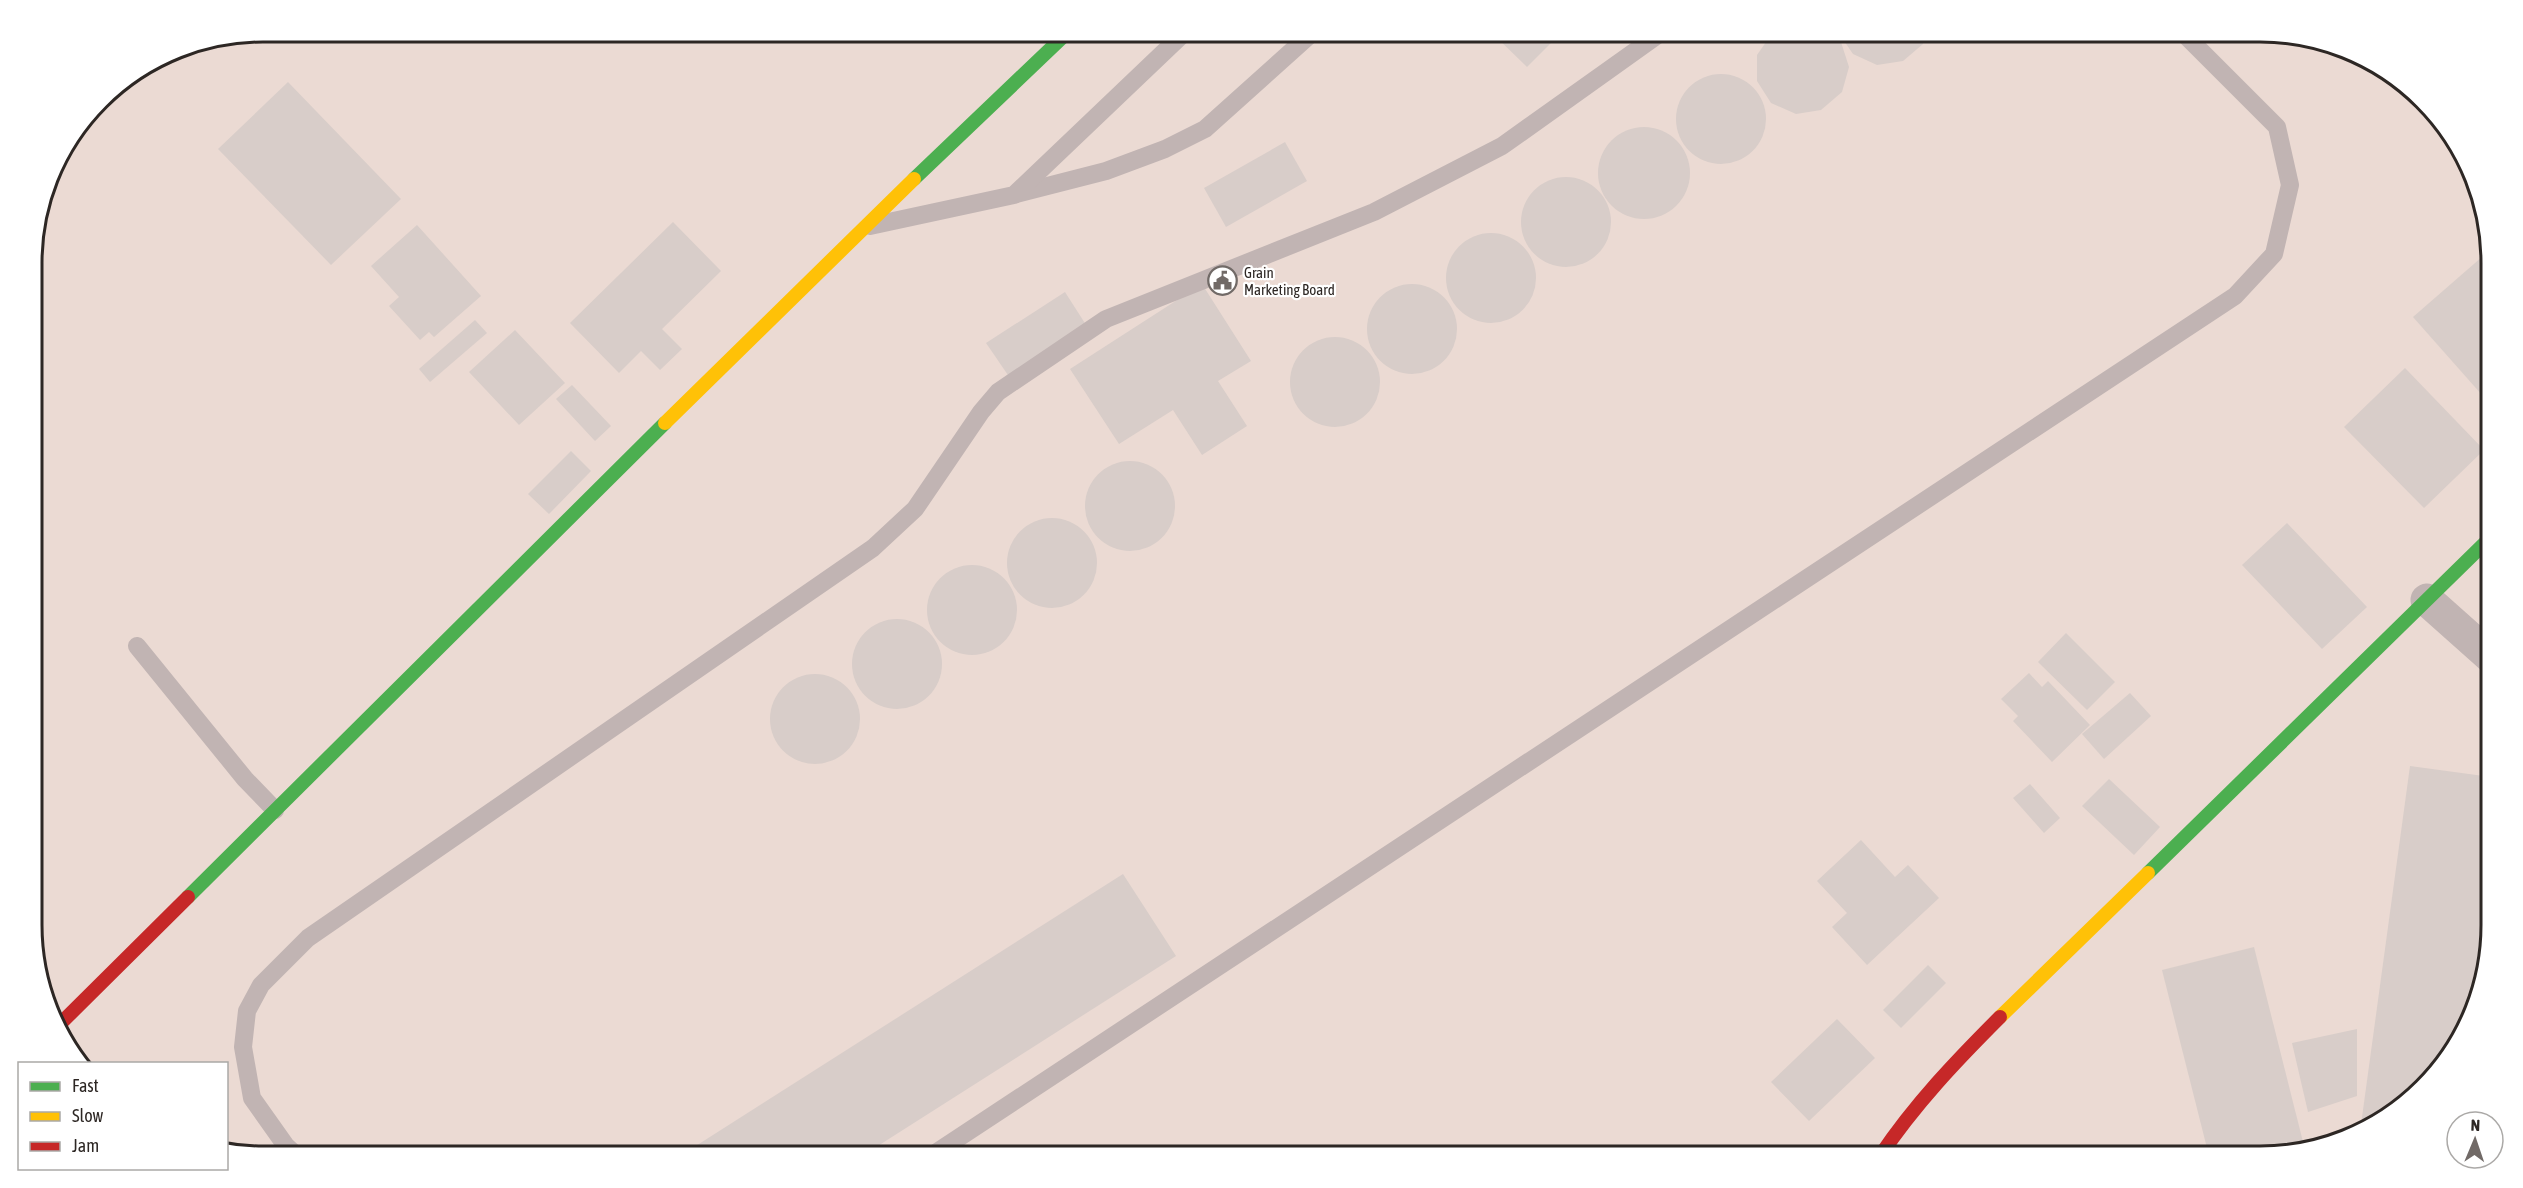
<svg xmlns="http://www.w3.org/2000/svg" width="2523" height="1188" font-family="'Asap Condensed',sans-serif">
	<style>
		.built { fill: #ebdad3 }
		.building { fill: #d8cdc9 }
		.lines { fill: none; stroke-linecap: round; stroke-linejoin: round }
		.lane { stroke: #c1b4b3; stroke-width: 18 }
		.street { stroke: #c1b4b3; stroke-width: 33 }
		.fast { stroke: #4caf50; stroke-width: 14 }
		.slow { stroke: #ffc107; stroke-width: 14 }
		.jam { stroke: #c62828; stroke-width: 14 }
		.labels { text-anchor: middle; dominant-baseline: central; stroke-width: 4.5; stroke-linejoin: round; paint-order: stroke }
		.poi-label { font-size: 15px; fill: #2d2724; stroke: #fff; text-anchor: start }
		.rim { fill: none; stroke: #2d2724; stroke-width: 3 }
	</style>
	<rect width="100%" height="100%" fill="#f0e7e3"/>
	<!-- built -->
	<path class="built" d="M263,32H2260L2349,49L2401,80L2444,122L2474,175L2490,233L2491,926L2474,1014L2443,1066L2389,1117L2335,1144L2275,1156H263L227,1149L226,1064L78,1063L49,1013L34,956L32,247L56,160L110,89L175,49Z"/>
	<!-- building -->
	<g class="building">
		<path d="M1491,32H1562L1527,67Z"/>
		<path d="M1773,32H1829L1841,42L1849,67L1842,92L1821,110L1796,114L1771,103L1757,81V55Z"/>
		<path d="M1838,32H1926L1923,44L1903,61L1877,65L1853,54Z"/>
		<circle cx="1721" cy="119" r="45"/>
		<path d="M288,82L401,199L331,265L218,149Z"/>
		<circle cx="1644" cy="173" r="46"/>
		<path d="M1285,142L1307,181L1226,227L1204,188Z"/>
		<circle cx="1566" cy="222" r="45"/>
		<path d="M673,222L721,271L662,329L682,349L660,370L641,351L619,373L570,323Z"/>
		<path d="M417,225L481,296L434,337L429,332L420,340L389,306L399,297L371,266Z"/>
		<circle cx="1491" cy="278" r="45"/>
		<path d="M2490,250V404L2413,317Z"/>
		<circle cx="1412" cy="329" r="45"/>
		<path d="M1202,284L1251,361L1218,381L1247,426L1202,455L1173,410L1119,444L1070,369Z"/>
		<path d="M1065,292L1088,328L1010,378L986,343Z"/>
		<path d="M475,320L487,333L430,382L419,369Z"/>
		<path d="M515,330L565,383L519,425L469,372Z"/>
		<circle cx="1335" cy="382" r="45"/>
		<path d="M2405,368L2484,450L2424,508L2344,427Z"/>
		<path d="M572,385L611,426L595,441L556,399Z"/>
		<path d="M571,451L591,471L549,514L528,494Z"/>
		<circle cx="1130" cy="506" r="45"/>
		<circle cx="1052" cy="563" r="45"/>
		<path d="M2287,523L2367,607L2322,649L2242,565Z"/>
		<circle cx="972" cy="610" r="45"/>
		<circle cx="897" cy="664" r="45"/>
		<path d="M2066,633L2115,682L2087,710L2038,662Z"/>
		<path d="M2029,673L2042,687L2048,681L2090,725L2052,762L2013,721L2018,716L2001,699Z"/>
		<circle cx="815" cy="719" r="45"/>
		<path d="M2130,693L2151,716L2104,759L2082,734Z"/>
		<path d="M2410,766L2491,777V926L2474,1014L2443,1066L2389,1117L2360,1132Z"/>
		<path d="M2109,779L2160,827L2134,855L2082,806Z"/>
		<path d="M2030,784L2060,818L2044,833L2013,798Z"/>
		<path d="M1861,840L1895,877L1908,865L1939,898L1867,965L1832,927L1847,913L1817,881Z"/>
		<path d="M1123,874L1176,956L862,1156H680Z"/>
		<path d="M2254,947L2305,1150L2275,1156H2209L2162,970Z"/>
		<path d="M1928,965L1946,983L1901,1028L1883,1010Z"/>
		<path d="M1837,1019L1875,1058L1809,1121L1771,1082Z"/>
		<path d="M2357,1029V1096L2308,1112L2292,1043Z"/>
	</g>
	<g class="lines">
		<!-- lane -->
		<g class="lane">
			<path d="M1016,194L1106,171L1165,149L1205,129L1313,32"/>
			<path d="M870,226L1014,195L1185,32"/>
			<path d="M137,646L245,779L275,810"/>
			<path d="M297,1156L286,1146L252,1098L243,1047L247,1011L261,985L308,938L873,548L915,509L981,412L998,392L1106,319L1374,212L1502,146L1662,32"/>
			<path d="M931,1156L2235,296L2274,254L2290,185L2277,127L2182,32"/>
		</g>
		<!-- street -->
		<path class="street" d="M2427,600L2491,657"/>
		<!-- fast -->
		<g class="fast">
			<path d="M914,179L1068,32"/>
			<path d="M2148,873L2490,538"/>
			<path d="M188,897L665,423"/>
		</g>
		<!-- slow -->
		<g class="slow">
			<path d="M665,423L914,179"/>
			<path d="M2000,1017L2148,873"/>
		</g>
		<!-- jam -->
		<g class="jam">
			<path d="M57,1027L188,897"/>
			<path d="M1880,1156C1915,1104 1956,1061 2000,1017"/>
		</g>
	</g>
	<!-- icons -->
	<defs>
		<symbol id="civic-ring" viewBox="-11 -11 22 22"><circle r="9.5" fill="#fff" stroke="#716a67" stroke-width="1.5"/><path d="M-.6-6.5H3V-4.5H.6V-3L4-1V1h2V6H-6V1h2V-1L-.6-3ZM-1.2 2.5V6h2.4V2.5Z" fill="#716a67"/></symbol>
	</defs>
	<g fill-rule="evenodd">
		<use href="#civic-ring" x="1206" y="264" width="33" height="33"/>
	</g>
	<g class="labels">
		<!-- poi labels -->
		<g class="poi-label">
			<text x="1244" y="272">Grain<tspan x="1244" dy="17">Marketing Board</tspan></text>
		</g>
	</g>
	<!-- crop -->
	<path d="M0 0H2523V1188H0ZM263 42H2260A221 221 0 0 1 2481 263V925A221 221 0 0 1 2260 1146H263A221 221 0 0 1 42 925V263A221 221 0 0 1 263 42Z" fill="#fff" fill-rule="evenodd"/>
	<path class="rim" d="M263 42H2260A221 221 0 0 1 2481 263V925A221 221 0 0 1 2260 1146H263A221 221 0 0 1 42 925V263A221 221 0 0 1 263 42Z"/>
	<!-- legend -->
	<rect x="18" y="1062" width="210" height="108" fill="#ffffff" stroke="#aba9a7" stroke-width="1.5"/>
	<rect x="30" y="1082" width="30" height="9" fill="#4caf50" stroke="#aba9a7" stroke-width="1.5"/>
	<text x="72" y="1092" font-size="18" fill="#2d2724">Fast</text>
	<rect x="30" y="1112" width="30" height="9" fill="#ffc107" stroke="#aba9a7" stroke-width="1.5"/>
	<text x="72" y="1122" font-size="18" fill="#2d2724">Slow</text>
	<rect x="30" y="1142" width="30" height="9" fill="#c62828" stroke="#aba9a7" stroke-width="1.5"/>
	<text x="72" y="1152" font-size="18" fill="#2d2724">Jam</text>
	<!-- north arrow -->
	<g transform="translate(2475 1140) rotate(2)"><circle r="28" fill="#ffffff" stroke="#aba9a7" stroke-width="1.5"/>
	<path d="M0-4.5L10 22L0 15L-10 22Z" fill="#716a67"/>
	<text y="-9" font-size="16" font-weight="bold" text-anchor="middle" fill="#2d2724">N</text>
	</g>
</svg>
